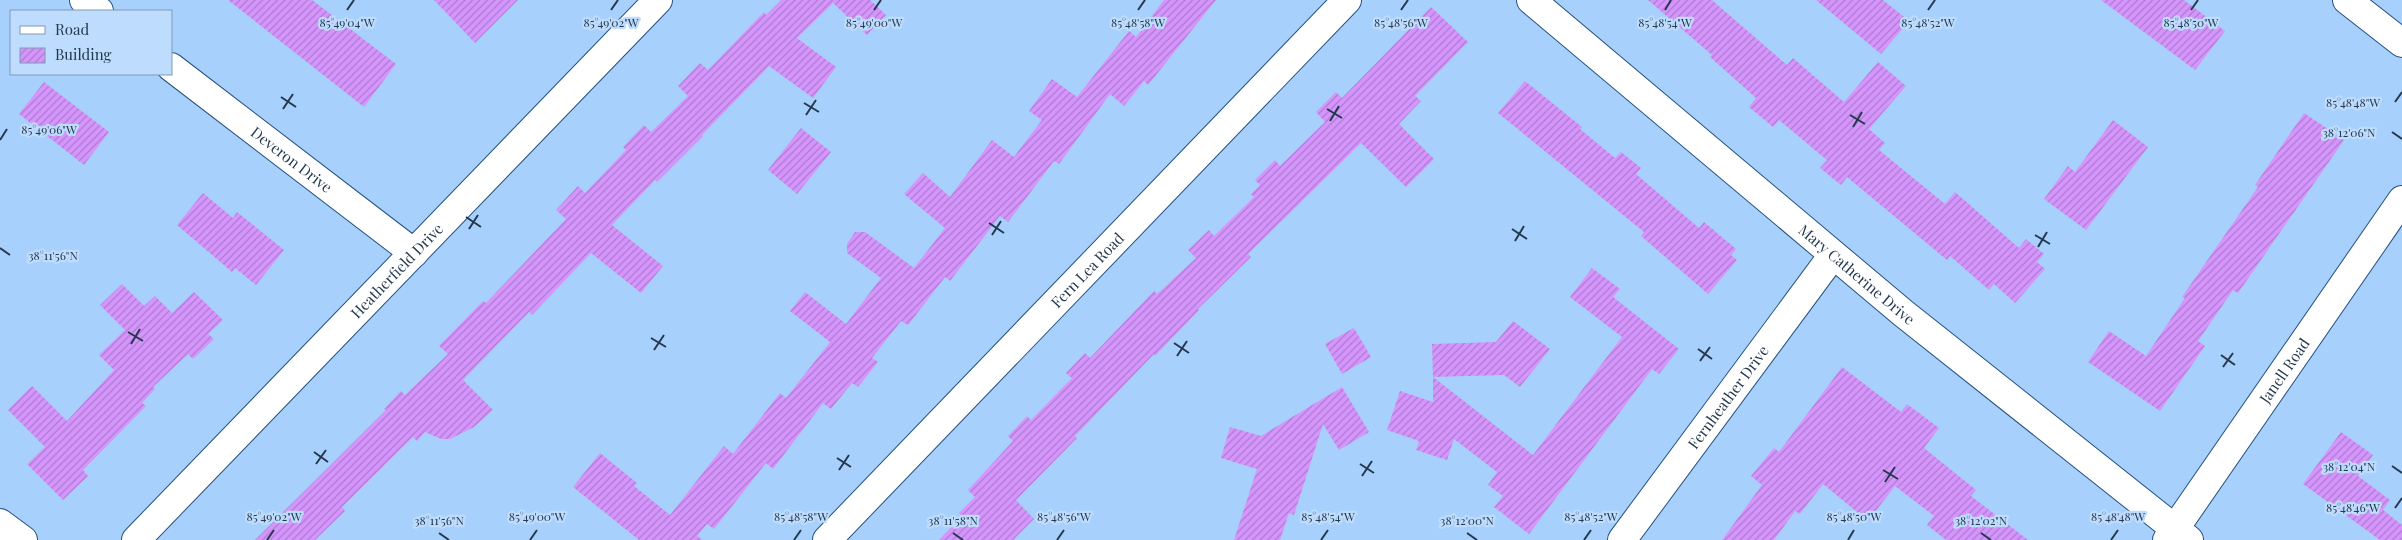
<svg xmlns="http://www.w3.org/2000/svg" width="2402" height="540" font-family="'Playfair Display',serif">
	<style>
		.building { fill: url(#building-hatch) }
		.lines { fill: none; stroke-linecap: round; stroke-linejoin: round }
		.minor-casing { stroke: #245181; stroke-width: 30 }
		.minor { stroke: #fff; stroke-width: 28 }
		.ticks { fill: none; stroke: #24384e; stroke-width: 2 }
		.labels { text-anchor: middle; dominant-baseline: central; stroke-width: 4.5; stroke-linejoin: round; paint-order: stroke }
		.street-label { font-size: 15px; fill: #24384e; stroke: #bedcfd }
		.ticks-label { font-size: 12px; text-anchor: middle; fill: #24384e; stroke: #bedcfd; stroke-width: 4.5; stroke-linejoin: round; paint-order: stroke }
	</style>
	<defs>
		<pattern id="building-hatch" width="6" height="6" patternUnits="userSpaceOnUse" patternTransform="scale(1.25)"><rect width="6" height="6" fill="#d595fc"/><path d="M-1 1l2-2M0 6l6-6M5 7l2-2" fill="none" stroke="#ad7bce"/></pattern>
	</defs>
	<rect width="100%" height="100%" fill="#a8d0fc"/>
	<!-- building -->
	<g class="building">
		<path d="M228,0H312L396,64L364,107Z"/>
		<path d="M434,0H518L475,43Z"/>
		<path d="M781,0H870L886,15L867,35L833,3L797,38L836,67L813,98L769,66L702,135L703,136L657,182L655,180L612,225L663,266L641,293L591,253L532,315L529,312L463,380L493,410L474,427L450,439H441L425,432L417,441L413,437L342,507L345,511L315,540H255L386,410L384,409L401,391L405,395L448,354L439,346L483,301L486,303L566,219L556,210L578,186L585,193L626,150L623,147L644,125L651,132L688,96L678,86L700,63L708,70L764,12L766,15Z"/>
		<path d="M1164,0H1216L1148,85L1144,81L1124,106L1110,94L1059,164L1054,161L1008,222L1000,216L950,281L945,277L908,325L901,321L872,358L878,362L858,387L852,383L831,409L823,403L773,469L766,463L714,529L707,524L697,536L703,540H639L573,487L600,453L637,483L634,486L670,515L724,446L733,454L780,393L786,398L830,342L790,311L805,292L846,324L881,278L847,253V244L855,232H865L914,268L945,228L904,194L923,173L950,197L992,140L1014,157L1042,120L1029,111L1052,79L1077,97L1129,31L1136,37Z"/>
		<path d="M1648,0H1712L1787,65L1793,58L1844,102L1878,62L1906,86L1869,129L1885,143L1879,150L1945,204L1955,192L2019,248L2026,239L2044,254L2037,262L2045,269L2015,303L1994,284L1989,290L1950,256L1947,260L1847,177L1841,185L1820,168L1827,160L1779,120L1773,127L1749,107L1756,98L1710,57L1712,55Z"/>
		<path d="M1816,0H1883L1909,21L1881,54Z"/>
		<path d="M2101,0H2184L2225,31L2195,70Z"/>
		<path d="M1431,7L1468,42L1415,96L1421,101L1399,124L1434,159L1406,187L1361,143L1248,254L1251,257L1198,309L1199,310L1155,356L1154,354L1075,436L1077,438L1016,500L1034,519L1013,540H939L962,516L959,513L975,497L968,490L1013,441L1008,436L1027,416L1031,420L1072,378L1066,373L1085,353L1090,358L1154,291L1157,294L1196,258L1188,250L1209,230L1214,236L1254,197L1251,194L1260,185L1255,180L1275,160L1280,166L1325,122L1316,112L1336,92L1342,98Z"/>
		<path d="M1525,81L1582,127L1580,129L1615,158L1621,152L1641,168L1636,174L1699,228L1704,222L1736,249L1731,255L1737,260L1708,294L1641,236L1644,232L1498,113Z"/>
		<path d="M44,82L109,132L84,165L19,114Z"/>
		<path d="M2304,113L2344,140L2238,293L2233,290L2198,341L2205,346L2160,411L2088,362L2109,331L2146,356L2185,298L2182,297L2258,187L2255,185Z"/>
		<path d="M2113,120L2148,147L2086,230L2044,199L2068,166L2075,172Z"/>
		<path d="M801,128L831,152L797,194L768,170Z"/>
		<path d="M203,193L233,218L237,212L284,250L256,285L235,268L232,272L177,225Z"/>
		<path d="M1592,268L1620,289L1613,297L1679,349L1659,374L1652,369L1529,534L1494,507L1503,496L1488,485L1497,472L1454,439L1447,460L1416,450L1419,441L1387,430L1400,391L1433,402V377L1533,455L1622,337L1570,297Z"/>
		<path d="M122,284L144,306L155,296L172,313L194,292L223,320L208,334L214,339L193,359L188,354L153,387L155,389L142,403L146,406L83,470L88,476L63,500L27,464L45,447L8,410L32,386L67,421L114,370L99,355L125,330L100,305Z"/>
		<path d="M1513,321L1550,349L1520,387L1504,375L1433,377L1432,344L1496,342Z"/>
		<path d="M1354,328L1371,357L1342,374L1325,344Z"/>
		<path d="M1842,367L1901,412L1907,404L1939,428L1924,448L1976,490L1971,496L2028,540H1946L1927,525L1934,516L1895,486L1868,521L1823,484L1800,514L1795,511L1774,540H1722L1762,485L1751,476L1774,448L1779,452Z"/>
		<path d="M1342,387L1369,432L1339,450L1323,424L1294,515L1289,513L1280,540H1234L1257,469L1221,458L1230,427L1261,436Z"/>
		<path d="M2341,432L2373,455L2358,476L2390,500L2383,510L2402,525V540H2380L2303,484Z"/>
	</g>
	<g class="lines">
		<defs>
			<g id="minor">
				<path d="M84,0L99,11"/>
				<path id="s1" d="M1531,0L1903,313L2189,540"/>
				<path d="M2347,0L2402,43"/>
				<path id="s2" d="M171,67L414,253"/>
				<path d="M0,523L23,540"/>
				<path id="s3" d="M136,540L658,0"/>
				<path id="s4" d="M827,540L1347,0"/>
				<path id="s5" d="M1622,540L1833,255"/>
				<path id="s6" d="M2167,540L2402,200"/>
			</g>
		</defs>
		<!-- minor casing -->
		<use href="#minor" class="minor-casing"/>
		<!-- minor -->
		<use href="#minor" class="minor"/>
	</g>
	<!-- ticks -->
	<path class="ticks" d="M347,10L354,0M611,10L618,0M874,10L881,0M1138,10L1145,0M1401,10L1408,0M1665,10L1671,0M1928,10L1935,0M2191,10L2198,0M281,97L296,107M2395,102L2402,92M804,103L819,112M283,109L293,94M1327,109L1342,118M806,115L816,100M1850,115L1865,124M1330,121L1339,106M1853,127L1862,112M2392,132L2402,139M0,140L7,129M466,217L481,227M989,223L1004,233M469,229L478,215M1512,229L1527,239M992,235L1001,221M2035,235L2050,244M1515,241L1524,226M2038,247L2047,232M0,248L10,255M128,332L143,341M651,338L666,347M1174,343L1189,353M131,344L140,329M1698,349L1712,359M654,350L664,335M2221,355L2235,365M1177,356L1187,341M1700,361L1710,347M2223,367L2233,353M314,452L328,462M837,458L851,467M316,464L326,450M1360,464L1374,473M2392,466L2402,473M839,470L849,455M1883,470L1898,479M1362,476L1372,461M1885,482L1895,467M2395,508L2402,498M439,533L449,540M953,533L963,540M1467,533L1477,540M1981,533L1991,540M267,540L274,530M530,540L537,530M794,540L801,530M1057,540L1064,530M1321,540L1328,530M1584,540L1591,530M1848,540L1854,530M2111,540L2118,530"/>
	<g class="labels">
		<!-- street labels -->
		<g class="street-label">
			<text stroke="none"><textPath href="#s2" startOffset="152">Deveron Drive</textPath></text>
			<text stroke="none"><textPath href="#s3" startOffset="375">Heatherfield Drive</textPath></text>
			<text stroke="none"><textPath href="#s4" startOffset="375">Fern Lea Road</textPath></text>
			<text stroke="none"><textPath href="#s1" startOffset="426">Mary Catherine Drive</textPath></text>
			<text stroke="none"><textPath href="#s6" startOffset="206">Janell Road</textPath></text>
			<text stroke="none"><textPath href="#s5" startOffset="178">Fernheather Drive</textPath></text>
		</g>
	</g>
	<g class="ticks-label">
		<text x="347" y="27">85°49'04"W</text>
		<text x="611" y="27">85°49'02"W</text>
		<text x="874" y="27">85°49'00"W</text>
		<text x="1138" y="27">85°48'58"W</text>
		<text x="1401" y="27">85°48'56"W</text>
		<text x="1665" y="27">85°48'54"W</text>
		<text x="1928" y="27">85°48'52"W</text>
		<text x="2191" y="27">85°48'50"W</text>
		<text x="2353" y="107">85°48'48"W</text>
		<text x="49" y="134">85°49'06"W</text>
		<text x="2349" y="137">38°12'06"N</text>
		<text x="53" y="260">38°11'56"N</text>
		<text x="2349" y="471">38°12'04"N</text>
		<text x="2353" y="512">85°48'46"W</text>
		<text x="274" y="521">85°49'02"W</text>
		<text x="537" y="521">85°49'00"W</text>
		<text x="801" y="521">85°48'58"W</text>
		<text x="1064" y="521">85°48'56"W</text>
		<text x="1328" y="521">85°48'54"W</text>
		<text x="1591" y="521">85°48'52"W</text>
		<text x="1854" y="521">85°48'50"W</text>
		<text x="2118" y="521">85°48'48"W</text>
		<text x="439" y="525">38°11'56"N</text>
		<text x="953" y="525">38°11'58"N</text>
		<text x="1467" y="525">38°12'00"N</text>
		<text x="1981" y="525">38°12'02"N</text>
	</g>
	<!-- legend -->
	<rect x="10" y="10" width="162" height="65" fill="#bedcfd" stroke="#809ab7"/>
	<rect x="20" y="26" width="25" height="8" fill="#ffffff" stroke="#809ab7"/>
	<text x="55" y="35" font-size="15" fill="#24384e">Road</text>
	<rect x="20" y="48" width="25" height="15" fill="url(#building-hatch)" stroke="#809ab7"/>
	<text x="55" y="60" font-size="15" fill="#24384e">Building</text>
</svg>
